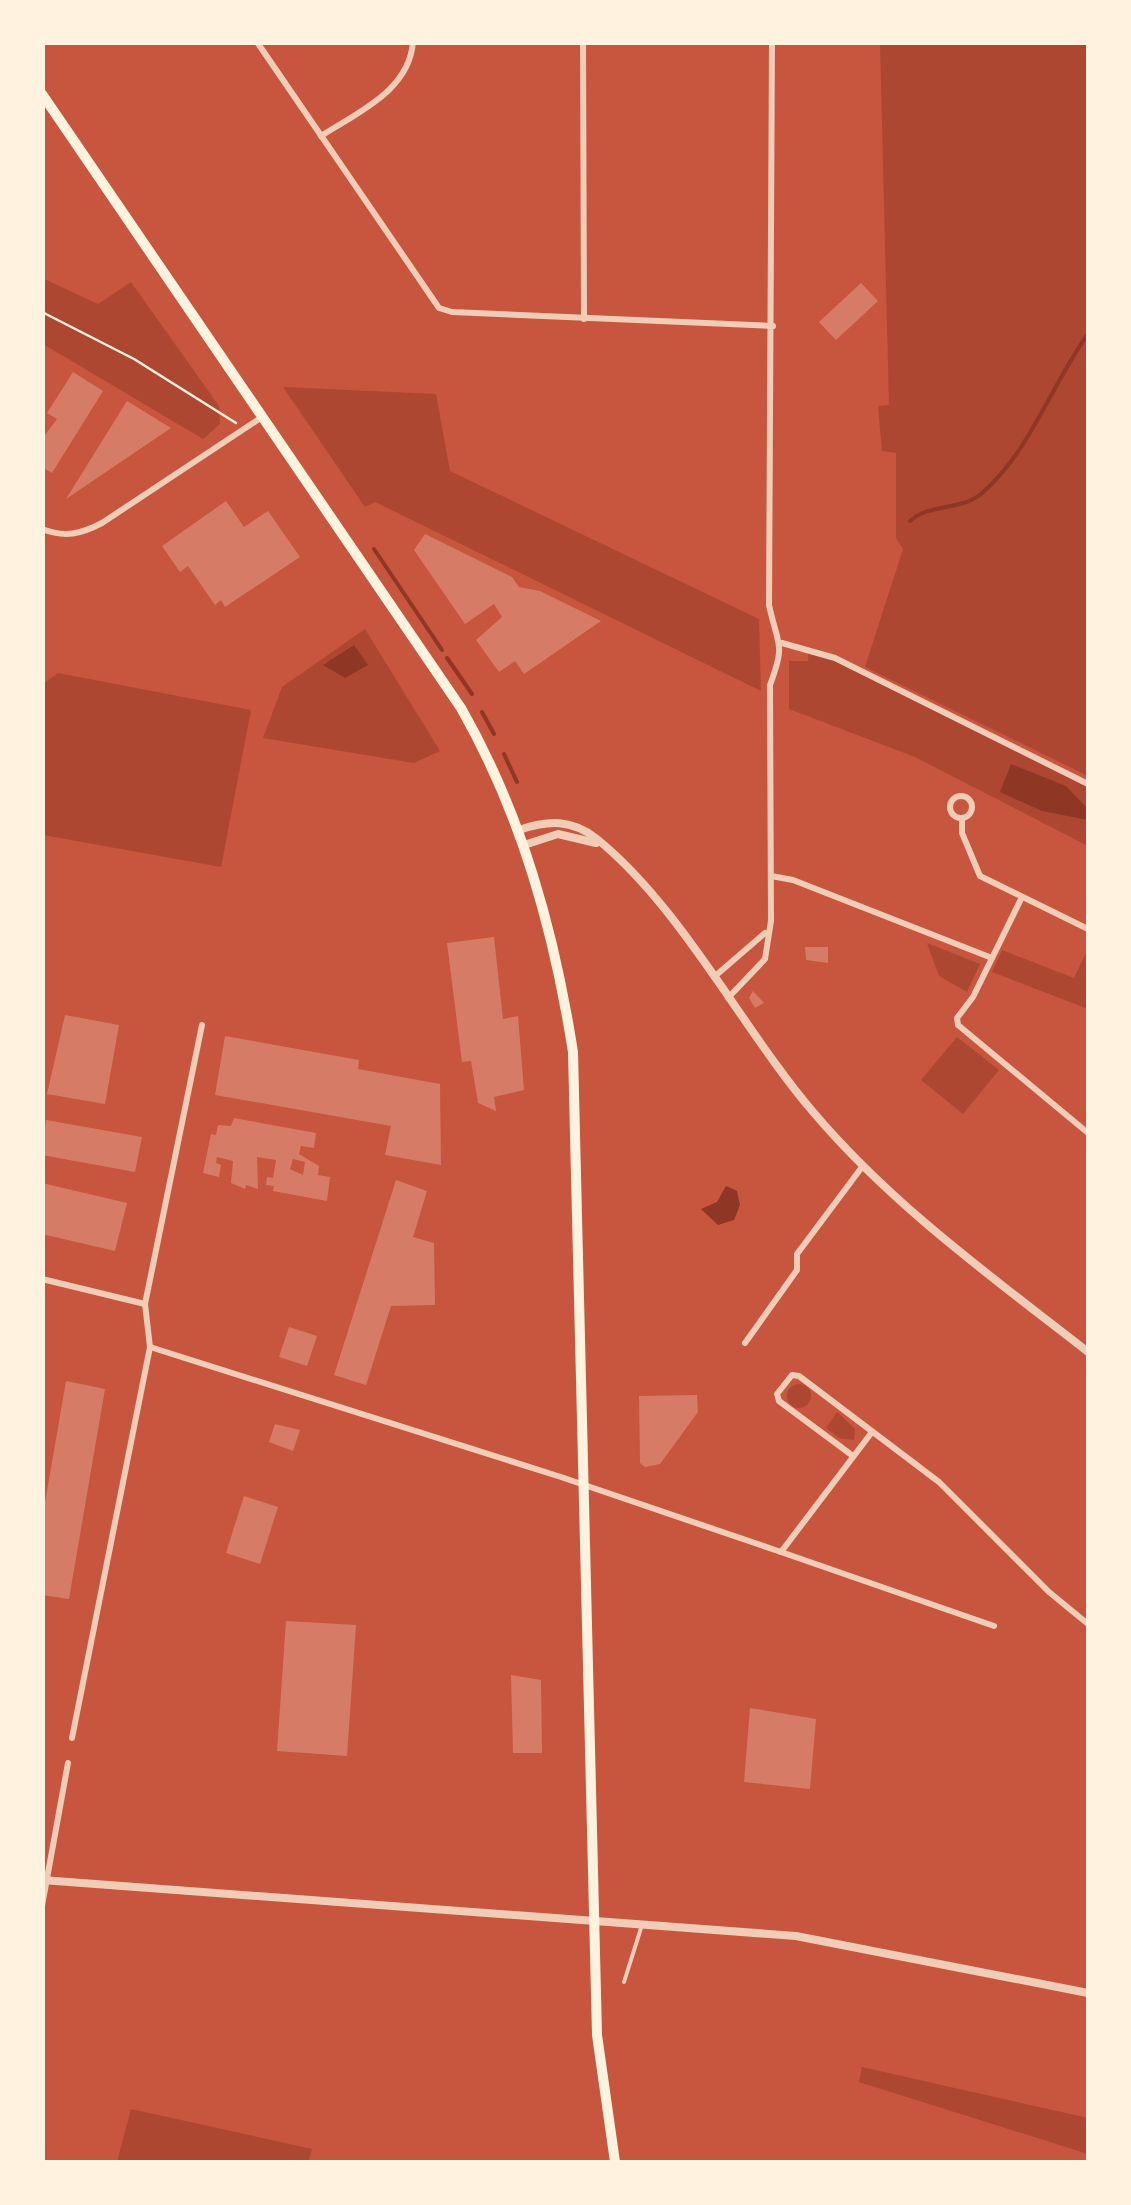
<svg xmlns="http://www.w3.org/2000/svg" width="1131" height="2205" font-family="'Times New Roman',serif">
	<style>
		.green { fill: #ae4732 }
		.water { fill: #8f3625 }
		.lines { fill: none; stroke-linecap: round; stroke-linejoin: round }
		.stream { stroke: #8f3625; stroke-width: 4 }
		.building { fill: #d67c66; fill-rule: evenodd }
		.path { stroke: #fff3e0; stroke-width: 2.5 }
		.service { stroke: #f1ccb7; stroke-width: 4 }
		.minor { stroke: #f1ccb7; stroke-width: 6 }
		.tertiary { stroke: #f1ccb7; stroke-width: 8 }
		.primary { stroke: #fff3e0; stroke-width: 10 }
	</style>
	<rect width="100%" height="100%" fill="#c8553d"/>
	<!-- green -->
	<g class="green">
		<path d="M880,43H1088V776L865,667L903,549L896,538V453L882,451L878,406L889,405Z"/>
		<path d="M42,278L98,304L131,282L219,406L220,424L203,439L43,344Z"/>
		<path d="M283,387L436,394L450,471L759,619L761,691L375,502L365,507Z"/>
		<path d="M365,629L440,751L414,763L263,738L282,687Z"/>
		<path d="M809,648L1088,784V846L915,757L789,709V661H808Z"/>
		<path d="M58,673L251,710L221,867L43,835V684Z"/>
		<path d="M927,943L980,964L967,992L939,976Z"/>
		<path d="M1088,949V1009L992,972L1002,950L1074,978Z"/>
		<path d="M957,1037L999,1070L963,1114L921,1080Z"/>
		<circle cx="799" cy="1396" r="12"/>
		<path d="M837,1412L855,1429L854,1440L839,1438L826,1428Z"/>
		<path d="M862,2067L1088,2118V2154L859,2082Z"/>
		<path d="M131,2109L312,2149L309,2161L314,2162H117Z"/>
	</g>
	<!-- water -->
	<g class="water">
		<path d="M354,645L368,665L345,678L323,665Z"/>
		<path d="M1011,764L1066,786L1088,809V820L1042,811L1000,792Z"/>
		<path d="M726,1186L737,1191L740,1205L734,1220L718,1225L701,1209L717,1202Z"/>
	</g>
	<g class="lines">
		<!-- stream -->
		<g class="stream">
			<path d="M910,521C930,503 960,511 981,494C1030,452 1051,385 1088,334"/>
			<path d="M374,549L442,650"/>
			<path d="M447,658L472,694"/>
			<path d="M482,712L494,734"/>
			<path d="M504,754L517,782"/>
			<path d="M597,2162H598"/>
		</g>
	</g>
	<!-- building -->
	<g class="building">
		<path d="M861,283L878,301L836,340L819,322Z"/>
		<path d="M73,372L103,391L52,473L42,467V439L57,419L47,413Z"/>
		<path d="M127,401L171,428L66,499Z"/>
		<path d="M226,501L244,527L268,511L300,557L225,607L221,600L215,605L188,566L180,572L162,546Z"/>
		<path d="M425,534L512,577L519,587L540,591L601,621L524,674L515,661L499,672L476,640L502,617L494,604L465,624L414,550Z"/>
		<path d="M494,937L503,1019L518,1016L524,1090L494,1097L496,1111L478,1103L471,1061L462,1062L447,943Z"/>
		<path d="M805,947H828V963L806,960Z"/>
		<path d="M753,991L764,1003L755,1008L749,998Z"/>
		<path d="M65,1015L119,1025L105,1104L47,1094Z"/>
		<path d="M225,1036L359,1060L358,1069L440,1084L441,1165L385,1155L391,1126L215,1095Z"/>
		<path d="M234,1118L316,1133L314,1148L301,1146L299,1154L319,1166L318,1175L330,1177L327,1201L273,1191L274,1186L266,1185L267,1177L273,1178L276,1160L257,1157L258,1189L246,1185L245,1189L231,1183L233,1161L217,1157L216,1163L221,1165L219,1177L203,1173L211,1134L216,1135L218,1125L231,1126ZM293,1159L305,1162L303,1175L290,1169Z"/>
		<path d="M46,1120L142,1137L135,1172L42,1155Z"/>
		<path d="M396,1180L427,1191L413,1237L434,1243L435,1305L391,1306L366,1385L334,1375Z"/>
		<path d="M42,1183L127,1203L115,1251L42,1234Z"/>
		<path d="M289,1327L317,1336L307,1366L279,1357Z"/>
		<path d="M66,1381L105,1389L69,1599L42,1595V1520Z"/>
		<path d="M697,1395L698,1412L660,1464L645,1467L640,1463L639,1396Z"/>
		<path d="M275,1424L300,1430L293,1451L269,1442Z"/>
		<path d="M244,1496L278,1507L260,1564L226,1553Z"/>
		<path d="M286,1621L356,1625L347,1756L277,1751Z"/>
		<path d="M511,1675L541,1680L542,1753H513Z"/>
		<path d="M750,1708L816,1719L810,1789L744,1782Z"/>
	</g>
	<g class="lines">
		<!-- path -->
		<path class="path" d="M42,312L134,359L236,423"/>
		<!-- service -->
		<path class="service" d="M624,1982L642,1925"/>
		<!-- minor -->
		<g class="minor">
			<path d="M257,42L439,308L452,312L773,326"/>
			<path d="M583,42L584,319"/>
			<path d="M321,136C358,112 409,91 413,42"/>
			<path d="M42,529C65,538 81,534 102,523L262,417"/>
			<path d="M782,643L835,658L1088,784"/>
			<circle cx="961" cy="807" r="11"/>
			<path d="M962,818V833L980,876L1088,929"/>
			<path d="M771,876L793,880L992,958"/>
			<path d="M1022,897L973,997L957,1018L958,1025L1088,1133"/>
			<path d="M714,977L765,933"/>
			<path d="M728,998L765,959L771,921L770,685C786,642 778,647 769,605L772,42"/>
			<path d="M42,1279L145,1304"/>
			<path d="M745,1343L797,1270V1254L862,1167"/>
			<path d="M150,1347L561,1477L781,1552L872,1432"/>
			<path d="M853,1456L779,1401L777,1394L792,1375L799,1376L939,1482L1049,1592L1088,1624"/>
			<path d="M781,1552L994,1626"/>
			<path d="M72,1738L150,1347L145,1304L202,1025"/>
			<path d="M42,1906L68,1763"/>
		</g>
		<!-- tertiary -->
		<g class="tertiary">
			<path d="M519,830C548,820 572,819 597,839C682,908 742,1029 814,1113C893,1206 992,1277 1088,1352"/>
			<path d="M524,845L558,834L596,843"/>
			<path d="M42,1880L796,1936L1088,1993"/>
		</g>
		<!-- primary -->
		<path class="primary" d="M42,94L461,708C522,815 554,931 573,1052L597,2035L615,2162"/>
	</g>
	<!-- border -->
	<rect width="1131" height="2205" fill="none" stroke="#fff3e0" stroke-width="90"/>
</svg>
